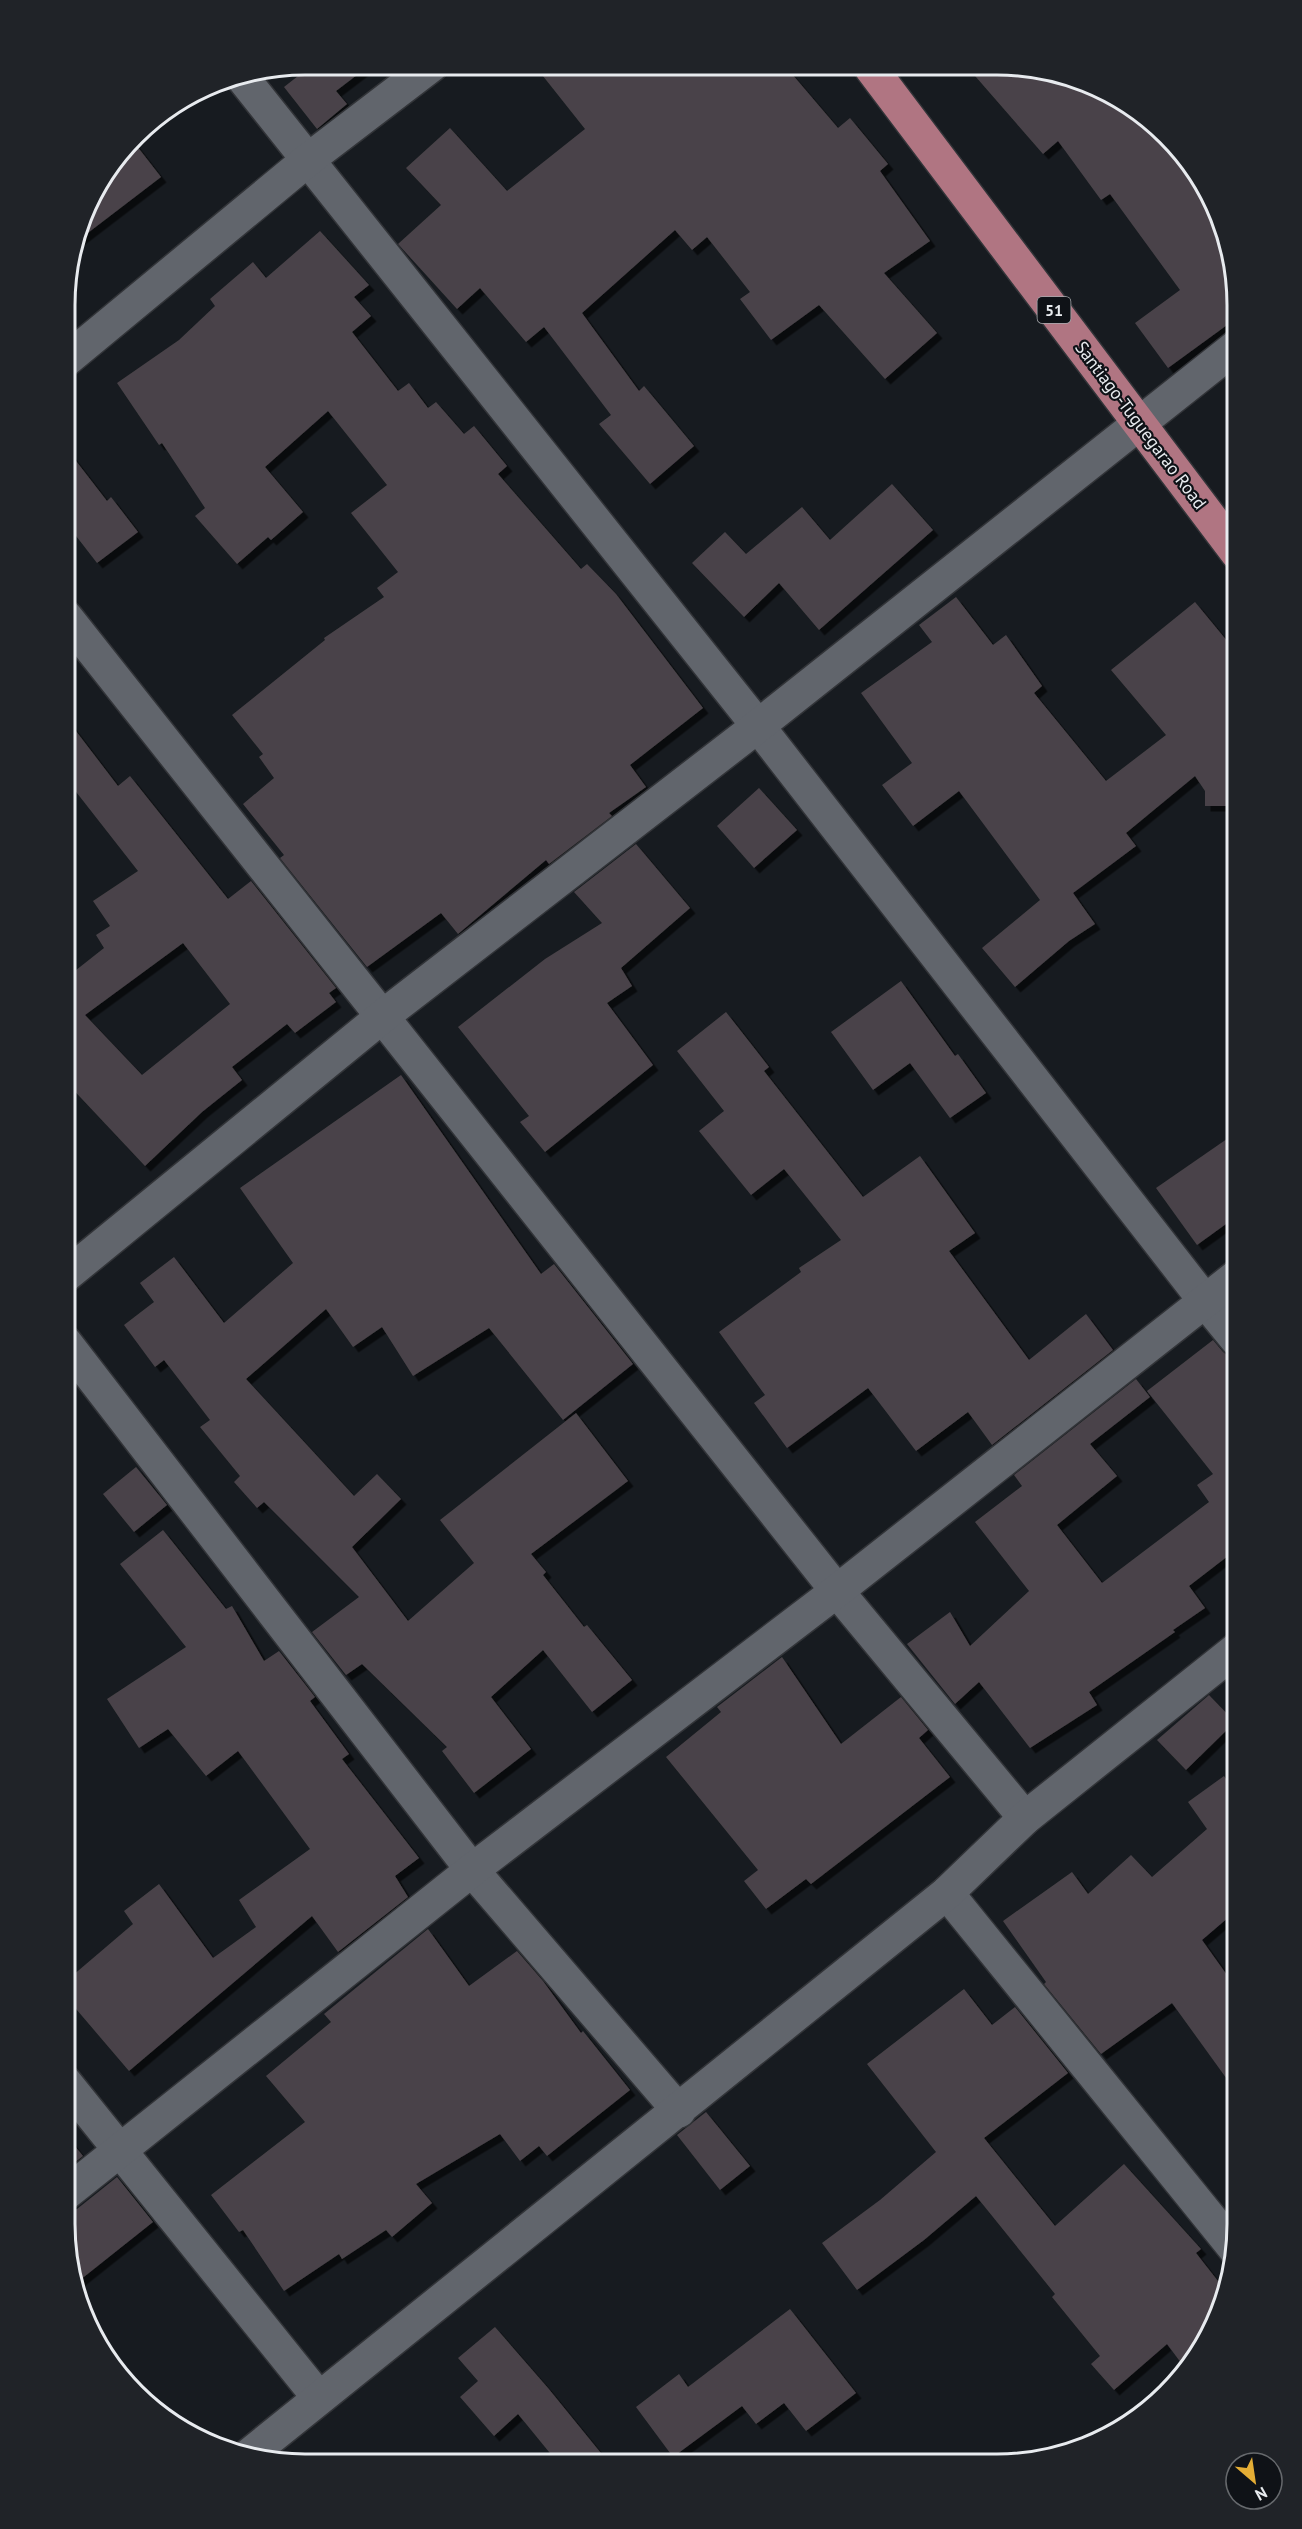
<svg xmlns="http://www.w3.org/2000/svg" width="1302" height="2529" font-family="'PT Sans',sans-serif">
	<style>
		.building { fill: #494348; fill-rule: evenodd; filter: url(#shadow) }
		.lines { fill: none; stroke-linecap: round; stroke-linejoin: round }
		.minor-casing { stroke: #323438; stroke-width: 36 }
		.secondary-casing { stroke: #323438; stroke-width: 36 }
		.trunk-casing { stroke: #323438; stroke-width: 36 }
		.minor { stroke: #61656c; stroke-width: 33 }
		.secondary { stroke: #61656c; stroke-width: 33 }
		.trunk { stroke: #b07582; stroke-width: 33 }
		.labels { text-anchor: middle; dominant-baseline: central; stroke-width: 4.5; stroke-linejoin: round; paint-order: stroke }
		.shield { fill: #0f1217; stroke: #a7aaae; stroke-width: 1.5 }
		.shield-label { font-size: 16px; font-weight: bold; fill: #e8ebef }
		.street-label { font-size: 18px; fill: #e8ebef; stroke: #0f1217 }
		.rim { fill: none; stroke: #e8ebef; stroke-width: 3 }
	</style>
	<defs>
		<filter id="shadow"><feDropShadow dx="5.5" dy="5.5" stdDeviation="0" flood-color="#0009"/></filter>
	</defs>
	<rect width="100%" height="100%" fill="#171b20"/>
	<!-- building -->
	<g class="building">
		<path d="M312,65H370L336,91L347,104L317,129L284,87Z"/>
		<path d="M535,66L786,67L838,128L850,118L888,164L880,171L930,241L884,273L937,333L885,379L819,305L771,340L740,299L750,292L707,237L692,250L675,230L582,313L639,391L644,386L694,446L650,484L599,424L611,415L544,327L526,342L480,288L457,309L398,244L441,205L406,168L450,128L507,191L585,129Z"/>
		<path d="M969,69H1043L1103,90L1155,124L1197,172L1225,228L1238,317L1168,368L1135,323L1180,290L1110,194L1101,200L1058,141L1043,154Z"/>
		<path d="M133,141L161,177L76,242L90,199Z"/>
		<path d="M320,231L369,285L354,297L371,316L352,332L398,391L409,383L428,408L436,402L464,434L474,426L507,466L498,474L581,569L587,564L616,594L703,708L630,765L646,787L609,813L612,816L549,864L546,860L458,934L441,913L367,967L280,858L284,855L243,804L274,778L259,757L263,754L232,715L325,640L324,638L384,597L377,588L398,572L351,513L387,485L328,411L265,467L303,512L271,540L268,537L237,564L195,516L205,508L162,443L159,445L117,383L179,340L215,306L210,299L253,262L266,278Z"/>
		<path d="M66,448L107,501L111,497L138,532L97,563L66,523Z"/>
		<path d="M892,484L933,530L819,630L779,583L744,617L692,563L725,532L746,554L802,507L830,540Z"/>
		<path d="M956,597L993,645L1006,635L1042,686L1034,693L1106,781L1166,735L1111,670L1195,602L1237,653V806H1205V791L1195,776L1126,833L1136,846L1073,893L1095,924L1069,941L1015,987L982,948L1040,900L959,791L913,826L882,785L912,763L861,693L932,642L919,625Z"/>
		<path d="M66,718L118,786L130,776L228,899L251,881L336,988L329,993L336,1002L295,1033L287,1024L232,1067L242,1080L202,1112L145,1166L66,1082V978L104,948L96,935L110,926L93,901L138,871L66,779ZM183,943L230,1004L142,1075L85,1015Z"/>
		<path d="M759,788L797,830L754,868L717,826Z"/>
		<path d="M636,844L690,908L621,968L632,986L607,1003L653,1065L545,1152L520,1122L529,1116L458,1027L545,959L602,923L574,892Z"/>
		<path d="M901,981L955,1056L958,1054L986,1093L950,1118L910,1063L873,1090L831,1032Z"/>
		<path d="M726,1012L769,1067L764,1071L863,1197L920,1156L975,1233L949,1251L1029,1360L1086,1314L1113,1350L992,1445L968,1412L916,1451L868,1388L787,1448L754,1403L765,1395L719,1332L801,1272L799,1268L841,1240L784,1169L751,1195L699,1131L724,1111L677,1051Z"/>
		<path d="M401,1075L541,1274L554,1264L633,1364L563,1420L489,1328L413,1376L382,1327L353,1347L326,1309L246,1379L354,1496L377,1474L401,1499L352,1547L408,1621L474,1563L440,1520L576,1413L628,1481L531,1554L546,1572L543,1575L584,1627L587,1625L632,1680L592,1712L543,1650L491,1697L531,1749L474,1793L442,1751L447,1747L362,1664L346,1675L312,1632L359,1597L264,1502L257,1508L234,1482L240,1476L200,1427L210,1420L164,1360L155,1367L124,1325L154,1302L140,1283L174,1257L224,1323L293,1263L240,1188Z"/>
		<path d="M1237,1132V1216L1197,1245L1156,1188Z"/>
		<path d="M1213,1340L1223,1352L1230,1357L1237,1358V1549L1189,1586L1205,1608L1173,1630L1175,1632L1089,1692L1097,1705L1030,1748L979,1682L955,1704L907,1644L950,1612L970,1646L1029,1591L975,1522L1022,1486L1014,1475L1136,1379L1150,1397L1090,1444L1117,1476L1057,1525L1102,1583L1209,1502L1197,1485L1213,1474L1147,1391Z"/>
		<path d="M136,1467L167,1505L134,1532L103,1494Z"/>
		<path d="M163,1530L226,1609L232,1606L264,1661L279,1651L315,1697L310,1701L349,1754L342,1759L419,1858L395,1876L408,1897L338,1952L312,1916L129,2071L65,1996V1982L133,1924L124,1911L159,1884L213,1958L256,1927L239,1900L310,1849L238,1751L206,1776L168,1729L139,1748L107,1699L186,1647L120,1564Z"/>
		<path d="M782,1657L841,1744L901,1697L928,1730L919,1738L950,1777L811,1884L806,1879L766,1909L744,1881L758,1870L666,1757L721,1712L717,1707Z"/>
		<path d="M1209,1695L1235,1722L1186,1770L1157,1740Z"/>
		<path d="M1224,1776L1237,1795V1910L1202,1940L1237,1989V2093L1172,2003L1101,2054L1044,1984L1046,1982L1003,1921L1072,1872L1088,1894L1131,1855L1152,1877L1207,1829L1188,1802Z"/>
		<path d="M428,1929L469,1986L517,1951L543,1981L581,2033L583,2031L630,2090L547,2156L539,2146L520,2161L500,2134L416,2184L432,2203L392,2237L386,2230L342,2259L339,2254L284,2291L243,2230L239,2232L211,2195L305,2122L266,2076L331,2022L324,2014Z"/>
		<path d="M964,1989L992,2025L1015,2007L1068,2073L984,2138L1055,2226L1124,2164L1201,2249L1196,2253L1225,2290L1219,2315L1187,2371L1167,2344L1114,2390L1091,2364L1100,2356L1052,2297L1055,2294L976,2196L924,2240L857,2290L822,2243L880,2200L936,2152L867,2064Z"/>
		<path d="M706,2112L750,2166L720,2190L677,2135Z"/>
		<path d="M65,2134L83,2156L65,2170Z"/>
		<path d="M117,2177L153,2222L75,2284L65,2212L77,2209Z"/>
		<path d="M790,2309L856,2393L806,2431L784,2403L756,2424L742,2406L673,2457L636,2407L679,2374L688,2387Z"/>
		<path d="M495,2327L548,2388L609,2463H558L518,2414L494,2436L460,2397L478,2381L458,2358Z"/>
	</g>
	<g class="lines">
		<defs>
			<g id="minor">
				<path d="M242,77L758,726L1205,1301L1237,1340"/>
				<path d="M66,360L309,159L432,65"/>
				<path d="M66,617L837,1591L1025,1818"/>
				<path d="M65,1276L383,1016L758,726L1237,346"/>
				<path d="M65,1342L472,1870L679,2111"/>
				<path d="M947,1893L1235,2249"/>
				<path d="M65,2082L319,2398"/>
				<path d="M65,2194L472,1870L837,1591L1237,1276"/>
			</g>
			<path id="secondary" d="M249,2455L947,1893L1025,1818L1237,1649"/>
			<path id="trunk" d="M871,68L1237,553"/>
		</defs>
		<!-- minor casing -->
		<use href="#minor" class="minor-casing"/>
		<!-- secondary casing -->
		<use href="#secondary" class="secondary-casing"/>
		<!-- trunk casing -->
		<use href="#trunk" class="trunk-casing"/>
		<!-- minor -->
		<use href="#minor" class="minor"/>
		<!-- secondary -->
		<use href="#secondary" class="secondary"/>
		<!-- trunk -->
		<use href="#trunk" class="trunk"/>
	</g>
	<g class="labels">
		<!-- shield labels -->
		<rect class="shield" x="1037.5" y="297" width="33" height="26" rx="4.5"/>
		<g class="shield-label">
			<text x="1054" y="310">51</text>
		</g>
		<!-- street labels -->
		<g class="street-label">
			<text transform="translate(1141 425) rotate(53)">Santiago-Tuguegarao Road</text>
		</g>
	</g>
	<!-- crop -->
	<path d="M0 0H1302V2529H0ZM305 75H997A230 230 0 0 1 1227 305V2224A230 230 0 0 1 997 2454H305A230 230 0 0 1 75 2224V305A230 230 0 0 1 305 75Z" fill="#202328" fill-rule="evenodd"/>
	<path class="rim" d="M305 75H997A230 230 0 0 1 1227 305V2224A230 230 0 0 1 997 2454H305A230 230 0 0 1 75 2224V305A230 230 0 0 1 305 75Z"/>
	<!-- north arrow -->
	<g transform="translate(1254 2481) rotate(151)"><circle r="28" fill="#0f1217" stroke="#66696d" stroke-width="1.5"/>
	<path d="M0-4.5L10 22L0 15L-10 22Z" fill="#e4ad35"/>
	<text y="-9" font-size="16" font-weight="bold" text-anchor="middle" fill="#e8ebef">N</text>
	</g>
</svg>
